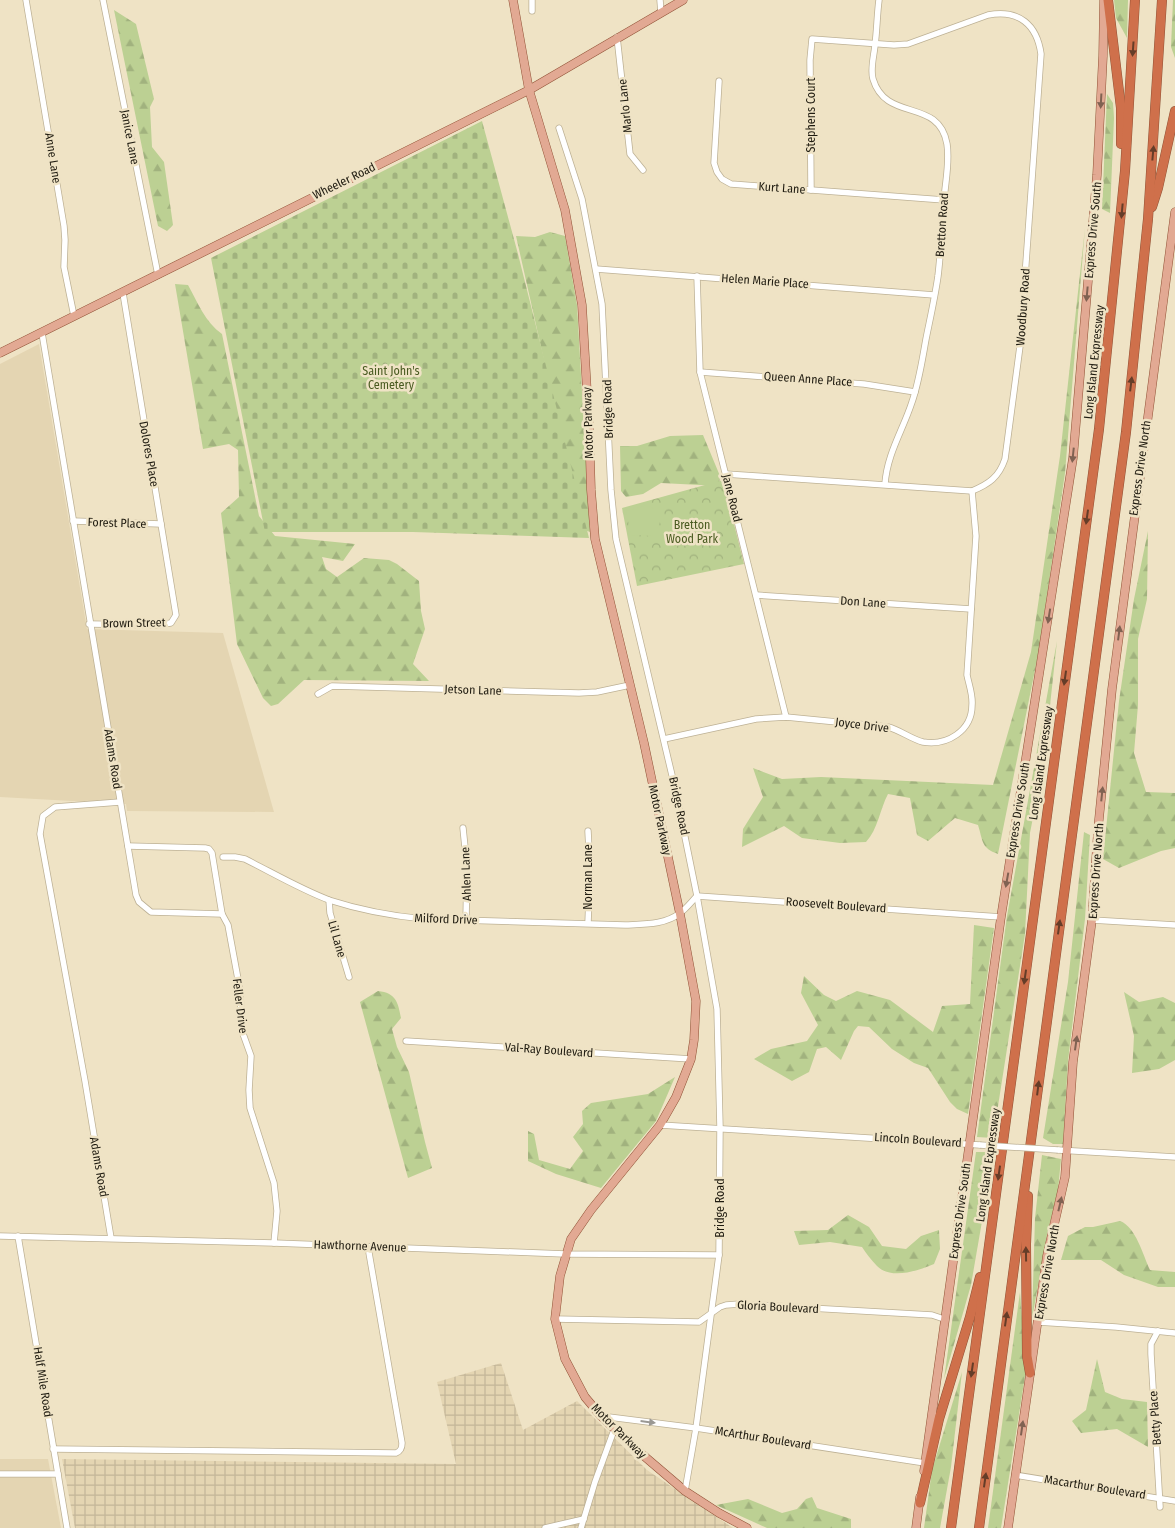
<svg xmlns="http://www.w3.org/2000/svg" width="1175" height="1528" font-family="'Fira Sans Condensed',sans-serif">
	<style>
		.built { fill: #e4d5b2 }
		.industrial { fill: url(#industrial-grid) }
		.forest { fill: url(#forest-firs) }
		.cemetery { fill: url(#cemetery-stones) }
		.park { fill: url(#park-crowns) }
		.pitch { fill: #bcd093 }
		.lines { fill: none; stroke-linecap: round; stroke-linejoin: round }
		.minor-casing { stroke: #bdb195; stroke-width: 7 }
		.major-casing { stroke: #915236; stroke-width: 9 }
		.highway-casing { stroke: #915236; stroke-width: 10 }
		.minor { stroke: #fff; stroke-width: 5.5 }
		.major { stroke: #e2a993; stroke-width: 8 }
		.highway { stroke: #cf704b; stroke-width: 9 }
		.minor-bridge-casing { stroke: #bdb195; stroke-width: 7; stroke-linecap: butt }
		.minor-bridge { stroke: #fff; stroke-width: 5.5 }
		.oneway { fill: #653d28 }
		.oneway2 { fill: #806252 }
		.oneway3 { fill: #9a9893 }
		.labels { text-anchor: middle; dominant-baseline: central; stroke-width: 5; stroke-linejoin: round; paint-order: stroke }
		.street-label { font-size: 12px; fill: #1f1b10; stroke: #efe3c5 }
		.park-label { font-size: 12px; fill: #4a5b21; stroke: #efe3c5 }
	</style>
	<defs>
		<pattern id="industrial-grid" width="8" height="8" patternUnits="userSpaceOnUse" patternTransform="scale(1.25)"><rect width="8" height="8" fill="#e4d5b2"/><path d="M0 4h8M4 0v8" fill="none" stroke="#c3b698"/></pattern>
		<pattern id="forest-firs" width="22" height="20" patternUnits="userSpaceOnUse" patternTransform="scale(1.25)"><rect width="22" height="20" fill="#bcd093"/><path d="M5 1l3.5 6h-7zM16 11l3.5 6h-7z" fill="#a1b27e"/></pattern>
		<pattern id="cemetery-stones" width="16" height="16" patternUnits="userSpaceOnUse" patternTransform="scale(1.25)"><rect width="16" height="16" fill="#bcd093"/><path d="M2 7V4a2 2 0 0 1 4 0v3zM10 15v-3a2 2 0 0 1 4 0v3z" fill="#a1b27e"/></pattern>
		<pattern id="park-crowns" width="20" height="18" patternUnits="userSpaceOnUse" patternTransform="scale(1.25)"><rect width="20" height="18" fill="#bcd093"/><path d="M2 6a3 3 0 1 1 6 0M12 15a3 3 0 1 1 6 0" fill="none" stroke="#a1b27e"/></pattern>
	</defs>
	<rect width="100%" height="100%" fill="#efe3c5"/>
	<!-- built -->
	<g class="built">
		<path d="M39,344L87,629L223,633L274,812L127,811L126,804L0,797V364Z"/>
		<path d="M0,1459H48L61,1528H0Z"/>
	</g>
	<!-- industrial -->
	<path class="industrial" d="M501,1363L523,1430L577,1401L647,1470L733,1528H75L62,1459L456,1464L437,1382Z"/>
	<!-- forest -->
	<g class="forest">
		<path d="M1114,0H1128L1127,38L1116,18Z"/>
		<path d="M1173,0H1175V58L1171,47Z"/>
		<path d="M114,10L136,24L154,99L150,107L152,147L164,162L173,225L167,231L158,226Z"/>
		<path d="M1107,94L1113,103L1114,118L1110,213L1102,209Z"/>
		<path d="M1085,228L1065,473L1039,650L998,854C981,848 983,841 978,825L955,818L928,841L917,835L910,798L888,794C880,809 878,829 866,842L840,843L802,838L784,826L742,847L743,829L763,797L753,768L782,779L821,777L993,785L1031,652L1060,456Z"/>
		<path d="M550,232L565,236L577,305L590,532L582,529L516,236L535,237Z"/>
		<path d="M175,284L188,285C198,303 205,322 222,334L259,516L275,536L355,544L343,561L322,557L326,569L337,577L364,558L389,560L397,564L419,581L421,611L425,629L413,664L429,681L304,680L278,704L271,706L263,698L237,644L221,513L239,497L238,450L229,444L203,449Z"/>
		<path d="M703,435L720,476L719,486L661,483L643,494L626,497L621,491L620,446H637L670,436Z"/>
		<path d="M1148,531L1147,599L1138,639V705L1134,753L1146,792L1175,793V848L1161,851L1119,868L1103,859L1119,701L1134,599Z"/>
		<path d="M1057,641L1044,761L1030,833L1025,934L993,1138L977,1137L1007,916Z"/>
		<path d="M1084,832L1090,835L1085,919L1068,1061L1063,1144H1053L1043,1138L1068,982Z"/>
		<path d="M974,925L994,928L968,1114L957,1109L950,1102L928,1068L914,1063L892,1049L869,1027L858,1026L854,1031L841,1060L826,1047L817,1049L809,1072L792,1081L754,1059L771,1049L807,1041L818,1025L801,993L804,976L824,995L836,1001L857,991L890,1000L933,1032L942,1006L970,1004Z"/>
		<path d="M378,991C396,993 398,1002 401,1018L392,1029L397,1047L409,1072L425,1142L432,1168L408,1178L360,1002Z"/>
		<path d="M1124,992L1139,1002L1163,997L1175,1003V1060L1159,1069L1132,1073L1134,1036Z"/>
		<path d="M675,1077L656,1121L601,1188L556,1174L528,1161V1131L534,1134L539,1160L570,1169L583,1151L573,1137L583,1124L582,1111L591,1103L648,1094Z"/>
		<path d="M976,1152H994L971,1285L944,1379Z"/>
		<path d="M1042,1155L1061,1159L1058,1190L1047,1235L1032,1319L1035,1218Z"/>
		<path d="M848,1215L869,1227L882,1246L906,1249L921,1236L939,1230L940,1249L934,1264C917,1271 891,1280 877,1266C871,1260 866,1253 862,1247L830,1242L799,1245L794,1231L828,1230Z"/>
		<path d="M1120,1221C1136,1227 1143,1255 1150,1270L1175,1272V1287H1158L1124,1275L1101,1260H1061L1068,1236L1085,1227H1093Z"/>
		<path d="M1020,1292L1026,1370L1001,1528H988Z"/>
		<path d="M1097,1359L1105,1392L1122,1399L1147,1402L1148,1447L1117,1429L1081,1433L1072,1421L1086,1410Z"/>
		<path d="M962,1372L951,1467L940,1528H924L932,1470Z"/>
		<path d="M812,1497L817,1508L851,1519V1528H767L716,1505L748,1499L782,1513L797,1509L806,1499Z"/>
	</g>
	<!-- cemetery -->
	<path class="cemetery" d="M482,121L518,254L589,538L413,532H265L211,258Z"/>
	<!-- park -->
	<path class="park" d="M723,480L744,564L637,586L622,508Z"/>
	<!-- pitch -->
	<path class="pitch" d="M648,505C664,515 663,522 652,536L631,535L626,511Z"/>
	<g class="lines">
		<defs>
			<g id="minor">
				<path d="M26,0L64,226L65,240L64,267L74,316"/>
				<path d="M103,0L158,275"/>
				<path d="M660,0L661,12"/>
				<path d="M879,0C877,15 877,30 875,45C874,56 870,69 873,79C886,123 939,97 947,144C950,163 945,183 944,201C942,226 941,251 938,276C935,297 930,319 926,339C922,361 919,382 912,402C903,430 887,454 885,484"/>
				<path d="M532,11V0"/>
				<path d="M617,37L630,154L643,170"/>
				<path d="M719,81L714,163L717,172L722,179L731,184L944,200"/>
				<path d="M559,128L582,199L602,304L611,490L616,539L675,788L697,896L717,1009L720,1127L719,1255L696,1428L685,1491"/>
				<path d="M596,269L934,295"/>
				<path d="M697,276L700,372L786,717"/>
				<path d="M42,333L136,895L139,902L151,912L222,914"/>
				<path d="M700,372L864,384L915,392"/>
				<path d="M726,474L972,491C989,484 999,477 1005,459L1020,346L1041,54C1037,25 1019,9 988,15L908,44L894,45L812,39L810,60L811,190"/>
				<path d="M73,521L161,524"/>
				<path d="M756,595L971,609"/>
				<path d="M89,624L157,625L171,623L176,615L123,293"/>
				<path d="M318,694L332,686L579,693L597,692L630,685"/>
				<path d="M664,739L756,719L770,718L786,717L888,727C900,730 911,739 923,742C947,746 972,731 972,705C973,695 969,685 967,675L976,536L972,491"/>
				<path d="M463,828L467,867L466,920"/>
				<path d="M588,831L590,871L588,923"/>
				<path d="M128,846L205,848L209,849L212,853L222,914L228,925L240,990L242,1031L251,1056L249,1090L250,1108L274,1183L277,1211L274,1243"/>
				<path d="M223,857H235L245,859C273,873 300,889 329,900C360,910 392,916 424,919L625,925C643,924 665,925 680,913C686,909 692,901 697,896L1001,917"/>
				<path d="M329,900L330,913L349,977"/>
				<path d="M1092,920L1175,925"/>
				<path d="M406,1041L691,1059"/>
				<path d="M660,1125L980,1145"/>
				<path d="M1058,1150L1175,1157"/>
				<path d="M0,1236L274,1243L565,1254L719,1255"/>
				<path d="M18,1236L67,1528"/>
				<path d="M111,1238L85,1081L40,834L43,816L55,807L120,802"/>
				<path d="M555,1319L699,1322L720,1307L726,1305L740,1304L932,1315L944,1319"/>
				<path d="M1038,1322L1116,1327L1175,1333"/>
				<path d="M1158,1331L1151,1344V1354L1160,1507"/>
				<path d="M601,1416L696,1428L925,1463"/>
				<path d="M53,1449L396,1453C401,1451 402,1448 402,1443L368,1247"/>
				<path d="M0,1474H58"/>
				<path d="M1015,1475L1175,1501"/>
				<path d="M545,1528L584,1519"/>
				<path d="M581,1528L595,1482L614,1430"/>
			</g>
			<g id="major">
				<path d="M513,0L529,90L565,210L582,305L589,426L591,490L595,539L644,743L680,914L696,1001L694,1040L691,1059L676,1097L660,1125L591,1210L571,1239L560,1276L555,1319L565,1359L585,1397L601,1416L637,1450L685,1491L719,1513L747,1528"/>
				<path d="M0,353L529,90L683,0"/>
				<path d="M924,1471L1001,917L1073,458L1097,175L1103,56L1104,0"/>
				<path d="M916,1528L920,1497"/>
				<path d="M1008,1528L1047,1256L1065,1177L1073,1062L1092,920L1098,829L1112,689L1175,212"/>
			</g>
			<g id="highway">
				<path d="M1108,0L1121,108V144"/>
				<path d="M1152,207L1158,188L1175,111"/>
				<path d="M1028,1196L1026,1244L1027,1356L1030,1373"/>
				<path d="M920,1503L939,1419L970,1317L980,1277"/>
				<path d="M951,1528L1099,429L1125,171L1135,0"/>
				<path d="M979,1528L1126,432L1148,219L1162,0"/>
			</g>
		</defs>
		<!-- minor casing -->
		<use href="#minor" class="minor-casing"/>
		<!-- major casing -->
		<use href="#major" class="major-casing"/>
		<!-- highway casing -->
		<use href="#highway" class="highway-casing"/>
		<!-- minor -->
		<use href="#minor" class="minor"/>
		<!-- major -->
		<use href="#major" class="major"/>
		<!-- highway -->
		<use href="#highway" class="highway"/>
		<defs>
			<path id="minor-bridge" d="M980,1145L1058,1150"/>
		</defs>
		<!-- minor-bridge casing -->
		<use href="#minor-bridge" class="minor-bridge-casing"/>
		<!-- minor-bridge -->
		<use href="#minor-bridge" class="minor-bridge"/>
	</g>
	<!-- one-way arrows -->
	<defs><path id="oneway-solid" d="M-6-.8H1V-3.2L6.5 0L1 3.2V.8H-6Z" transform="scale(1.25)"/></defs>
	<g class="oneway">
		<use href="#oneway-solid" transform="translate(1133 49) rotate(94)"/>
		<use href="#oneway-solid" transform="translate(1153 153) rotate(-85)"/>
		<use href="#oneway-solid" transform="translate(1122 211) rotate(95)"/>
		<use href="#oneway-solid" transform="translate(1131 384) rotate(-83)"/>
		<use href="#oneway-solid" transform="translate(1087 517) rotate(98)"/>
		<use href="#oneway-solid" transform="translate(1065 678) rotate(98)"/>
		<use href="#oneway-solid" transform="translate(1059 927) rotate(-82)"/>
		<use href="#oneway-solid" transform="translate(1025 977) rotate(98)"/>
		<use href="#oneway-solid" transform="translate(1038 1088) rotate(-83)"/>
		<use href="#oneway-solid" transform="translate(999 1173) rotate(98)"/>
		<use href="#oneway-solid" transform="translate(1026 1254) rotate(-91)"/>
		<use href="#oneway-solid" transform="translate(1006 1319) rotate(-82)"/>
		<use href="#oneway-solid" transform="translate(972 1370) rotate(98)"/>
		<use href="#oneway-solid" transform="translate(985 1480) rotate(-82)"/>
	</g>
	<g class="oneway2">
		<use href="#oneway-solid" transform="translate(1101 101) rotate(93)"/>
		<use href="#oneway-solid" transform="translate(1087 294) rotate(95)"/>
		<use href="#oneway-solid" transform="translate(1073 455) rotate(96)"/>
		<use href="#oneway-solid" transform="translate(1049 616) rotate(99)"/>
		<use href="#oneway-solid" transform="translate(1119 633) rotate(-83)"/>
		<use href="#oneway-solid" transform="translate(1102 794) rotate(-84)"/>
		<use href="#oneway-solid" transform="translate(1007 880) rotate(100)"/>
		<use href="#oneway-solid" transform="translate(1076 1043) rotate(-82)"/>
		<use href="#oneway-solid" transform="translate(1060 1204) rotate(-77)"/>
		<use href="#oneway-solid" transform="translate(1022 1428) rotate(-82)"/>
	</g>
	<use class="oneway3" href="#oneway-solid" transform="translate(648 1422) rotate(7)"/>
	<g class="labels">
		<!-- street labels -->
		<g class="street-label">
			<text transform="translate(625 106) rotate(-96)">Marlo Lane</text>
			<text transform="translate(811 115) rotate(-90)">Stephens Court</text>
			<text transform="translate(130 137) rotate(79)">Janice Lane</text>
			<text transform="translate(53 158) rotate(81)">Anne Lane</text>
			<text transform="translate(344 181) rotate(-26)">Wheeler Road</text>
			<text transform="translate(782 188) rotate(4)">Kurt Lane</text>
			<text transform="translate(942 225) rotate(-86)">Bretton Road</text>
			<text transform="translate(1093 230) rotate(-85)">Express Drive South</text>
			<text transform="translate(765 281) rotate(4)">Helen Marie Place</text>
			<text transform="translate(1023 307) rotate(-86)">Woodbury Road</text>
			<text transform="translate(1094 362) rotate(-84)">Long Island Expressway</text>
			<text transform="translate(808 379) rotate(4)">Queen Anne Place</text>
			<text transform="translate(608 409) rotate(-92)">Bridge Road</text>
			<text transform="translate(588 423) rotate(-92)">Motor Parkway</text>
			<text transform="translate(149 454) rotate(80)">Dolores Place</text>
			<text transform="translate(1140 468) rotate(-82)">Express Drive North</text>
			<text transform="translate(732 498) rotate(76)">Jane Road</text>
			<text transform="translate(117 523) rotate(2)">Forest Place</text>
			<text transform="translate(863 602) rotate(4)">Don Lane</text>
			<text transform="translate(134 623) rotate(-1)">Brown Street</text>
			<text transform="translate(473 690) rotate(2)">Jetson Lane</text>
			<text transform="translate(862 725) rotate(7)">Joyce Drive</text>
			<text transform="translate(113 759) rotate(81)">Adams Road</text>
			<text transform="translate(1041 763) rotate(-82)">Long Island Expressway</text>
			<text transform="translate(679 806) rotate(78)">Bridge Road</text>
			<text transform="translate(1018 810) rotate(-81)">Express Drive South</text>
			<text transform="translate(660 820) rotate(78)">Motor Parkway</text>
			<text transform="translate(1096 871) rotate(-86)">Express Drive North</text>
			<text transform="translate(466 874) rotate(-92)">Ahlen Lane</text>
			<text transform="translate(588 877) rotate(-90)">Norman Lane</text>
			<text transform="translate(836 905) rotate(4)">Roosevelt Boulevard</text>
			<text transform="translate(446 919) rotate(2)">Milford Drive</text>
			<text transform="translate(337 939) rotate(74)">Lil Lane</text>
			<text transform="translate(240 1006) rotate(83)">Feller Drive</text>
			<text transform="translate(549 1050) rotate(4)">Val-Ray Boulevard</text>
			<text transform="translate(918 1140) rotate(4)">Lincoln Boulevard</text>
			<text transform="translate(988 1165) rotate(-82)">Long Island Expressway</text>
			<text transform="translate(99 1167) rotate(80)">Adams Road</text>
			<text transform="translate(720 1208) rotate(-90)">Bridge Road</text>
			<text transform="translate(960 1211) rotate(-82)">Express Drive South</text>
			<text transform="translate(360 1246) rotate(2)">Hawthorne Avenue</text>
			<text transform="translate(1047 1272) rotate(-80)">Express Drive North</text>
			<text transform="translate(778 1307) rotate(3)">Gloria Boulevard</text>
			<text transform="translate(43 1382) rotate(81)">Half Mile Road</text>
			<text transform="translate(1155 1418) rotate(-94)">Betty Place</text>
			<text transform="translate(619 1431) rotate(45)">Motor Parkway</text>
			<text transform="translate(763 1438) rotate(9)">McArthur Boulevard</text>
			<text transform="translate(1095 1487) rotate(9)">Macarthur Boulevard</text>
		</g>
		<!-- park labels -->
		<g class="park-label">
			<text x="391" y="371">Saint John's<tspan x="391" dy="14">Cemetery</tspan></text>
			<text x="692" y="525">Bretton<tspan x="692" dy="14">Wood Park</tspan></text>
		</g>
	</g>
</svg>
